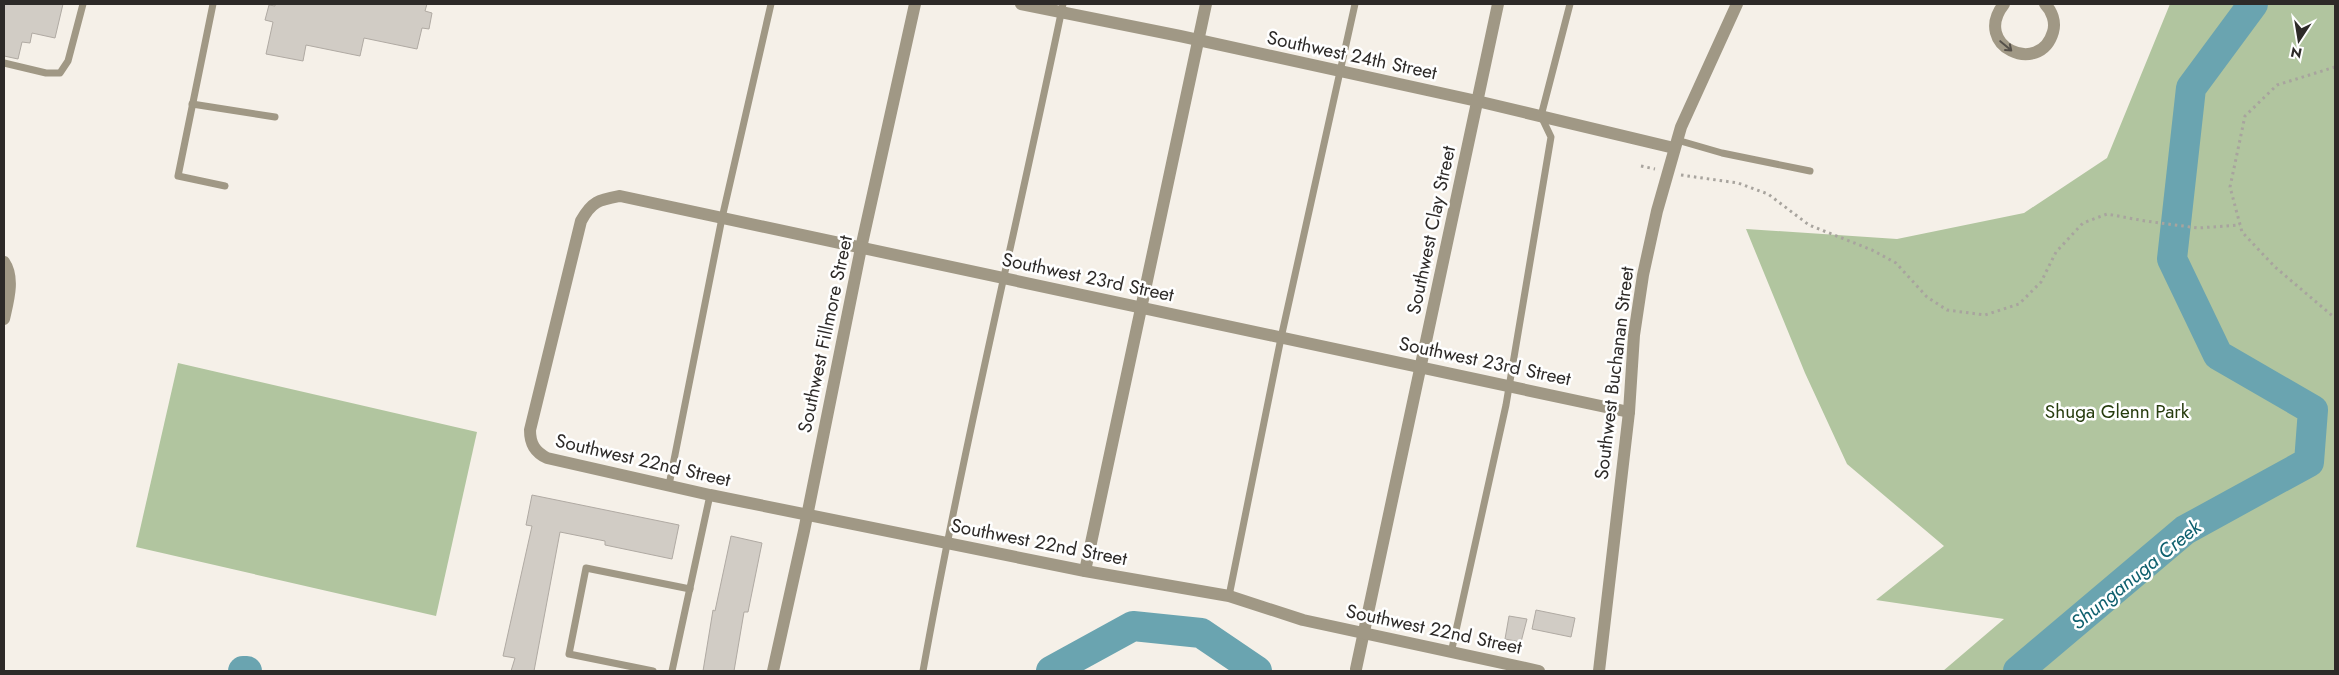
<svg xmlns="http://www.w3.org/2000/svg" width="2339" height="675" font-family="Jost,sans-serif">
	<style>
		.green { fill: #b1c59f }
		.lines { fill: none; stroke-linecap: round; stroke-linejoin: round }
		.river { stroke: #6aa4b0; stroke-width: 30 }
		.building { fill: #d1ccc5; stroke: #b0aaa3 }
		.path { stroke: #a8a49e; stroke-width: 3; stroke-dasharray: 2.5 4; stroke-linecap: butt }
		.lane { stroke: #a09885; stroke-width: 7 }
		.street { stroke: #a09885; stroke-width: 12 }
		.oneway { stroke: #555049 }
		.labels { text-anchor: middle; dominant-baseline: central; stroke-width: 5; stroke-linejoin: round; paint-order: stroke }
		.street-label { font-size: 19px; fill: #2d2a28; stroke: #fff }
		.park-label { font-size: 19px; fill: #273c0e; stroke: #fff }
		.water-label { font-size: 20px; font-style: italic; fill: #0f606e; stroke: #fff }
	</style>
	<rect width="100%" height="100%" fill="#f5f0e8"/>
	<!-- green -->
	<g class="green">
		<path d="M2170,4H2335V671H1943L2004,619L1876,600L1944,546L1847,464L1805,373L1746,229L1897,239L2024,213L2107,158Z"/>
		<path d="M178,363L477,432L436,616L136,547Z"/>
	</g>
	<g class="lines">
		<!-- river -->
		<g class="river">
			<path d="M243,671H247"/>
			<path d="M1051,671L1133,626L1201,633L1257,671"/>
			<path d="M2018,671L2185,530L2309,462L2313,410L2218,355L2172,259L2191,88L2253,4"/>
		</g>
	</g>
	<!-- building -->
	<g class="building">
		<path d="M4,4H63L55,38L32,33L30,43L22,42L18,59L4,56Z"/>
		<path d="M275,4H427L425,11L432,13L429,29L422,28L417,49L364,38L360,56L306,45L303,61L266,54L273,22L265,20L269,5L275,6Z"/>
		<path d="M532,495L679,525L672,559L605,545V541L560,532L534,671H511L515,658L503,656L532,526L526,525Z"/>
		<path d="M731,536L762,543L748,612H744L734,671H703L713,610L715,611Z"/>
		<path d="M1536,610L1575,618L1571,637L1532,629Z"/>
		<path d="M1509,616L1527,619L1521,642L1505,639Z"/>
	</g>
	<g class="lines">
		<!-- path -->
		<g class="path">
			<path d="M2335,67L2277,85L2245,116L2230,187L2242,232L2275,267L2335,318"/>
			<path d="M1641,166L1655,169"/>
			<path d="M1681,175L1738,183L1768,194L1809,225L1872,250L1896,263L1927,297L1947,310L1985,315L2019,304L2041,282L2056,252L2083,223L2107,214L2145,221L2198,228L2240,225"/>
		</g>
		<!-- lane -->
		<g class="lane">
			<path d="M213,4L178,176L225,186"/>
			<path d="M4,63L46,73H60L68,61L83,4"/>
			<path d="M192,104L275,117"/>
			<path d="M1677,140L1722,153L1810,171"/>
			<path d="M669,485L722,218L771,4"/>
			<path d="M1229,596L1281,338L1355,4"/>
			<path d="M1451,653L1506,405L1551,137L1541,116L1570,4"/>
			<path d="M653,671L569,654L586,568L690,589"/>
			<path d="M672,671L710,495"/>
			<path d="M923,671C963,447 1017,226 1063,4"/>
		</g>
		<!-- street -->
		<g class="street">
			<path d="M1021,4L1180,36L1477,101L1674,148"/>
			<path d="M2004,4C1971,46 2040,77 2053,32C2056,22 2052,11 2045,4"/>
			<path d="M4,262C15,278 8,301 4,319"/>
			<path d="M1085,571L1206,4"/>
			<path d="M1356,669L1498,4"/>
			<path d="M773,671L804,531L861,248L915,4"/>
			<path d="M1539,671L1303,620L1229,596L1085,571L710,495L547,458C535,452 530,444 530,430L581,221C592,201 599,200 620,196L1629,412"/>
			<path d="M1599,671L1629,412L1634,335L1643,275L1657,211L1681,127L1737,4"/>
		</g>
	</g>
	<!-- one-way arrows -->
	<defs><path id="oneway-shaft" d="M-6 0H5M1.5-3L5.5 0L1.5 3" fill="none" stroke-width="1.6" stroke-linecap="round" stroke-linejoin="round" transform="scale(1.25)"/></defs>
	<use class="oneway" href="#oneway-shaft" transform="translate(2006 46) rotate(40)"/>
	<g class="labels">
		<!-- street labels -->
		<g class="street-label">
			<text transform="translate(1352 55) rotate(12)">Southwest 24th Street</text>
			<text transform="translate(1431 230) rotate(-78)">Southwest Clay Street</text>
			<text transform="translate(1088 277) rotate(12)">Southwest 23rd Street</text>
			<text transform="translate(825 334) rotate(-78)">Southwest Fillmore Street</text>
			<text transform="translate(1485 361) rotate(12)">Southwest 23rd Street</text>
			<text transform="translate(1614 373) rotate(-83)">Southwest Buchanan Street</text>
			<text transform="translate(643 460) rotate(13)">Southwest 22nd Street</text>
			<text transform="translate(1039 542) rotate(11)">Southwest 22nd Street</text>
			<text transform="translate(1434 629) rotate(12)">Southwest 22nd Street</text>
		</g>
		<!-- park labels -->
		<g class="park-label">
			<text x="2117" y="411">Shuga Glenn Park</text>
		</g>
		<!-- water labels -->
		<g class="water-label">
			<text transform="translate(2136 575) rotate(-39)">Shunganuga Creek</text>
		</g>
	</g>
	<!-- border -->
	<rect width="2339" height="675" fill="none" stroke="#2d2a28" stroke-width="10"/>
	<!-- north arrow -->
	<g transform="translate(2299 40) rotate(192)" stroke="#ffffff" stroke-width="4" paint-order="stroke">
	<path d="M0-4L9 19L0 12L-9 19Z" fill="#2d2a28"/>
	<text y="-8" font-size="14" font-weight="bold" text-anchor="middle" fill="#2d2a28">N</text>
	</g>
</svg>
